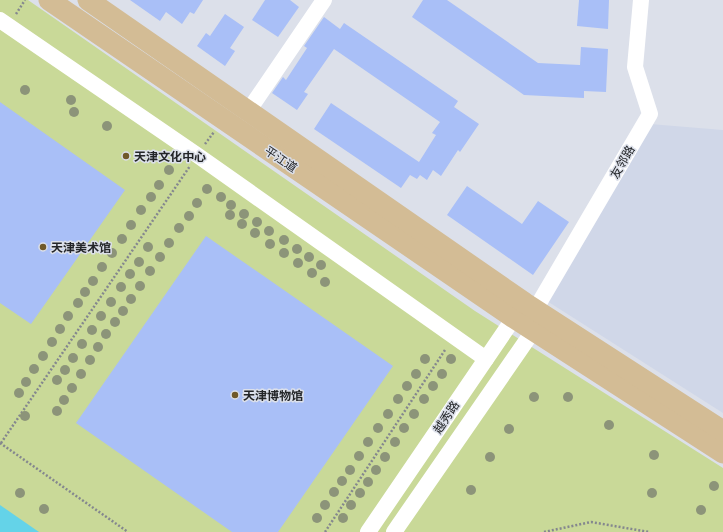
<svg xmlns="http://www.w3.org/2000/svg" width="723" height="532" font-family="Montserrat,'Noto Sans SC',sans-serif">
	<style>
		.built { fill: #d0d7e8 }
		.green { fill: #c9d998 }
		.water { fill: #64d3e8 }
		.building { fill: #a9bff7 }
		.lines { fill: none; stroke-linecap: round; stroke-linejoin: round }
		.path { stroke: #84878e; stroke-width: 2.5; stroke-dasharray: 2 2; stroke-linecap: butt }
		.minor { stroke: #fff; stroke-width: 16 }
		.major { stroke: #d3bc95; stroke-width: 21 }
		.tree { fill: #8c9479 }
		.poi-dot { fill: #705929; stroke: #dce0ea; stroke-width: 1.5 }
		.labels { text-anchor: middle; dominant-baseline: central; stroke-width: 3; stroke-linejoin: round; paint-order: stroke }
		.poi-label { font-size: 12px; font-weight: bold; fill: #232528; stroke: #dce0ea; text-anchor: start }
		.street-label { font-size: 12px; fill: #232528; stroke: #dce0ea }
	</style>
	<rect width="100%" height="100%" fill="#dce0ea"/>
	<!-- built -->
	<path class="built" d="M650,124L723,130V413L547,301Z"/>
	<!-- green -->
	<path class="green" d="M0,0H28L475,311L723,468V532H0Z"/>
	<!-- water -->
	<path class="water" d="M0,505L39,532H0Z"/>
	<!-- building -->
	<g class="building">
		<path d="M130,0H203L194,14L190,12L182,24L166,12L160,21Z"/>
		<path d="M265,0H290L299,7L278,37L252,20Z"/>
		<path d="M423,0H447L538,63L580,65L581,47L608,49L606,92L584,91V98L524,95L412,17Z"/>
		<path d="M579,0H609L608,29L577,26Z"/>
		<path d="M225,14L244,27L230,48L235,51L225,66L197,46L206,33L210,36Z"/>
		<path d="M324,17L340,29L344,23L458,101L454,107L479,124L460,152L458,150L441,176L433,170L427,180L420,175L417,179L410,175L401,188L314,129L331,103L419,162L436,135L432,133L440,122L334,49L304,92L308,94L297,110L272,93L283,77L286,80L307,48L304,46Z"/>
		<path d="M0,102L125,190L31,324L0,303Z"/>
		<path d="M467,186L522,224L538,201L569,222L533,275L447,215Z"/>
		<path d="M206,236L393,366L278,532H232L76,423Z"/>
	</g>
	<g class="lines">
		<!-- path -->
		<g class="path">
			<path d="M16,14L25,0"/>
			<path d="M205,144L214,132"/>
			<path d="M0,443L128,532"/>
			<path d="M1,443L190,166"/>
			<path d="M325,532L445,350V348"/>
			<path d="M544,532L591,522L649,532"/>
		</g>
		<!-- minor -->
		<g class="minor">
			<path d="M0,20L197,155L486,359"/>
			<path d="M249,110L324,0"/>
			<path d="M535,310L650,114L635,67L641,0"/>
			<path d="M368,532L520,309"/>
			<path d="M394,532L540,321"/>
		</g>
		<!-- major -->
		<g class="major">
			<path d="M49,0L514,318L723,453"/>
			<path d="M88,0L525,303L723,431"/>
		</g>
	</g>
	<!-- trees -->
	<g class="tree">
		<circle cx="25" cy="90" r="5"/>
		<circle cx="71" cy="100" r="5"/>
		<circle cx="74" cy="112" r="5"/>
		<circle cx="107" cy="126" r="5"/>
		<circle cx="169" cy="170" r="5"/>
		<circle cx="159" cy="185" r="5"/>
		<circle cx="207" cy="189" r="5"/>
		<circle cx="151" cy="197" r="5"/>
		<circle cx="221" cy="197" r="5"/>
		<circle cx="197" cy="203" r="5"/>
		<circle cx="231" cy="205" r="5"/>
		<circle cx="141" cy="210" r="5"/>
		<circle cx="244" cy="214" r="5"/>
		<circle cx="230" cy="215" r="5"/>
		<circle cx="189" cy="216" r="5"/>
		<circle cx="257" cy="222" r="5"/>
		<circle cx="242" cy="224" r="5"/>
		<circle cx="131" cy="225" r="5"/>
		<circle cx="179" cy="228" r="5"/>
		<circle cx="269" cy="231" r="5"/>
		<circle cx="255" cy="233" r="5"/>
		<circle cx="122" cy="239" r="5"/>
		<circle cx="284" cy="240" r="5"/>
		<circle cx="169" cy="243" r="5"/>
		<circle cx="270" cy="244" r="5"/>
		<circle cx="148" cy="247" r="5"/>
		<circle cx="297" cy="249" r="5"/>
		<circle cx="112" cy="253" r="5"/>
		<circle cx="284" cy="253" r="5"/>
		<circle cx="160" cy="257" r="5"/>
		<circle cx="309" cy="257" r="5"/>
		<circle cx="139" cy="262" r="5"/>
		<circle cx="298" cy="263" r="5"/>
		<circle cx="321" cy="265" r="5"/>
		<circle cx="102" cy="267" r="5"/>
		<circle cx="150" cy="271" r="5"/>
		<circle cx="312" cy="273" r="5"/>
		<circle cx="130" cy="274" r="5"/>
		<circle cx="93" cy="281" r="5"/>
		<circle cx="325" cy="282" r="5"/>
		<circle cx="140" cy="286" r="5"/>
		<circle cx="121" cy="287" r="5"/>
		<circle cx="85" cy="292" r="5"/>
		<circle cx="131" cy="299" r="5"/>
		<circle cx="111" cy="302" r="5"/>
		<circle cx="78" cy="303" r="5"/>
		<circle cx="123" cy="311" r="5"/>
		<circle cx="68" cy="316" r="5"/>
		<circle cx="101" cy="316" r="5"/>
		<circle cx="115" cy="322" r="5"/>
		<circle cx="60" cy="329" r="5"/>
		<circle cx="92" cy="330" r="5"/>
		<circle cx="106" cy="334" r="5"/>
		<circle cx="52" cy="342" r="5"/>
		<circle cx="82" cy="344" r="5"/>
		<circle cx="98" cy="347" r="5"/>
		<circle cx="43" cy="356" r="5"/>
		<circle cx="73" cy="358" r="5"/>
		<circle cx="425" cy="359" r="5"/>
		<circle cx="451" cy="359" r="5"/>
		<circle cx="90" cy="360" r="5"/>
		<circle cx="34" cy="369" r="5"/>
		<circle cx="65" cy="370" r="5"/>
		<circle cx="81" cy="374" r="5"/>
		<circle cx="416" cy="374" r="5"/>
		<circle cx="442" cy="374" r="5"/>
		<circle cx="57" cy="380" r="5"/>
		<circle cx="26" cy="382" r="5"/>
		<circle cx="407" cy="386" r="5"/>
		<circle cx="433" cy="386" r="5"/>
		<circle cx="72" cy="388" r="5"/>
		<circle cx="19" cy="393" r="5"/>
		<circle cx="534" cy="397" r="5"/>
		<circle cx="568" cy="397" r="5"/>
		<circle cx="398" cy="399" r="5"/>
		<circle cx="424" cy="399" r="5"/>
		<circle cx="64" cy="400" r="5"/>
		<circle cx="57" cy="411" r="5"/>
		<circle cx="388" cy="414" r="5"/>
		<circle cx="414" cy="414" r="5"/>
		<circle cx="25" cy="416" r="5"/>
		<circle cx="609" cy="425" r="5"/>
		<circle cx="378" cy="428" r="5"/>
		<circle cx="404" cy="428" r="5"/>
		<circle cx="509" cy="429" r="5"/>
		<circle cx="368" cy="442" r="5"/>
		<circle cx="395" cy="442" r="5"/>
		<circle cx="654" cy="455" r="5"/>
		<circle cx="359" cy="456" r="5"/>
		<circle cx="385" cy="457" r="5"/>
		<circle cx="490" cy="457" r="5"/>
		<circle cx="350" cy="470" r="5"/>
		<circle cx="376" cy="470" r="5"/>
		<circle cx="342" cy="481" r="5"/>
		<circle cx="368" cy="482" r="5"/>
		<circle cx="714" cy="486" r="5"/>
		<circle cx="471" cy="490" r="5"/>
		<circle cx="334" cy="492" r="5"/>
		<circle cx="20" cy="493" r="5"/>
		<circle cx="360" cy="493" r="5"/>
		<circle cx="652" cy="493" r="5"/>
		<circle cx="325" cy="505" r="5"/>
		<circle cx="351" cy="505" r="5"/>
		<circle cx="44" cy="509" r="5"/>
		<circle cx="701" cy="510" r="5"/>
		<circle cx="317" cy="518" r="5"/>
		<circle cx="343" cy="518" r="5"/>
	</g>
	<!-- markers -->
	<g class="poi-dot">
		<circle cx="126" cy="156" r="4"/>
		<circle cx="43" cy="247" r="4"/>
		<circle cx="235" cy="395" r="4"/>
	</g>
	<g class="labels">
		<!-- poi labels -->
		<g class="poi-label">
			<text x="134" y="156">天津文化中心</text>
			<text x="51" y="247">天津美术馆</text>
			<text x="243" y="395">天津博物馆</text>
		</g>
		<!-- street labels -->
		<g class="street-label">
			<text transform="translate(281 159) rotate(34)">平江道</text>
			<text transform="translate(622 162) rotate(-60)">友邻路</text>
			<text transform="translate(446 417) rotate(-56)">越秀路</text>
		</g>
	</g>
</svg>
